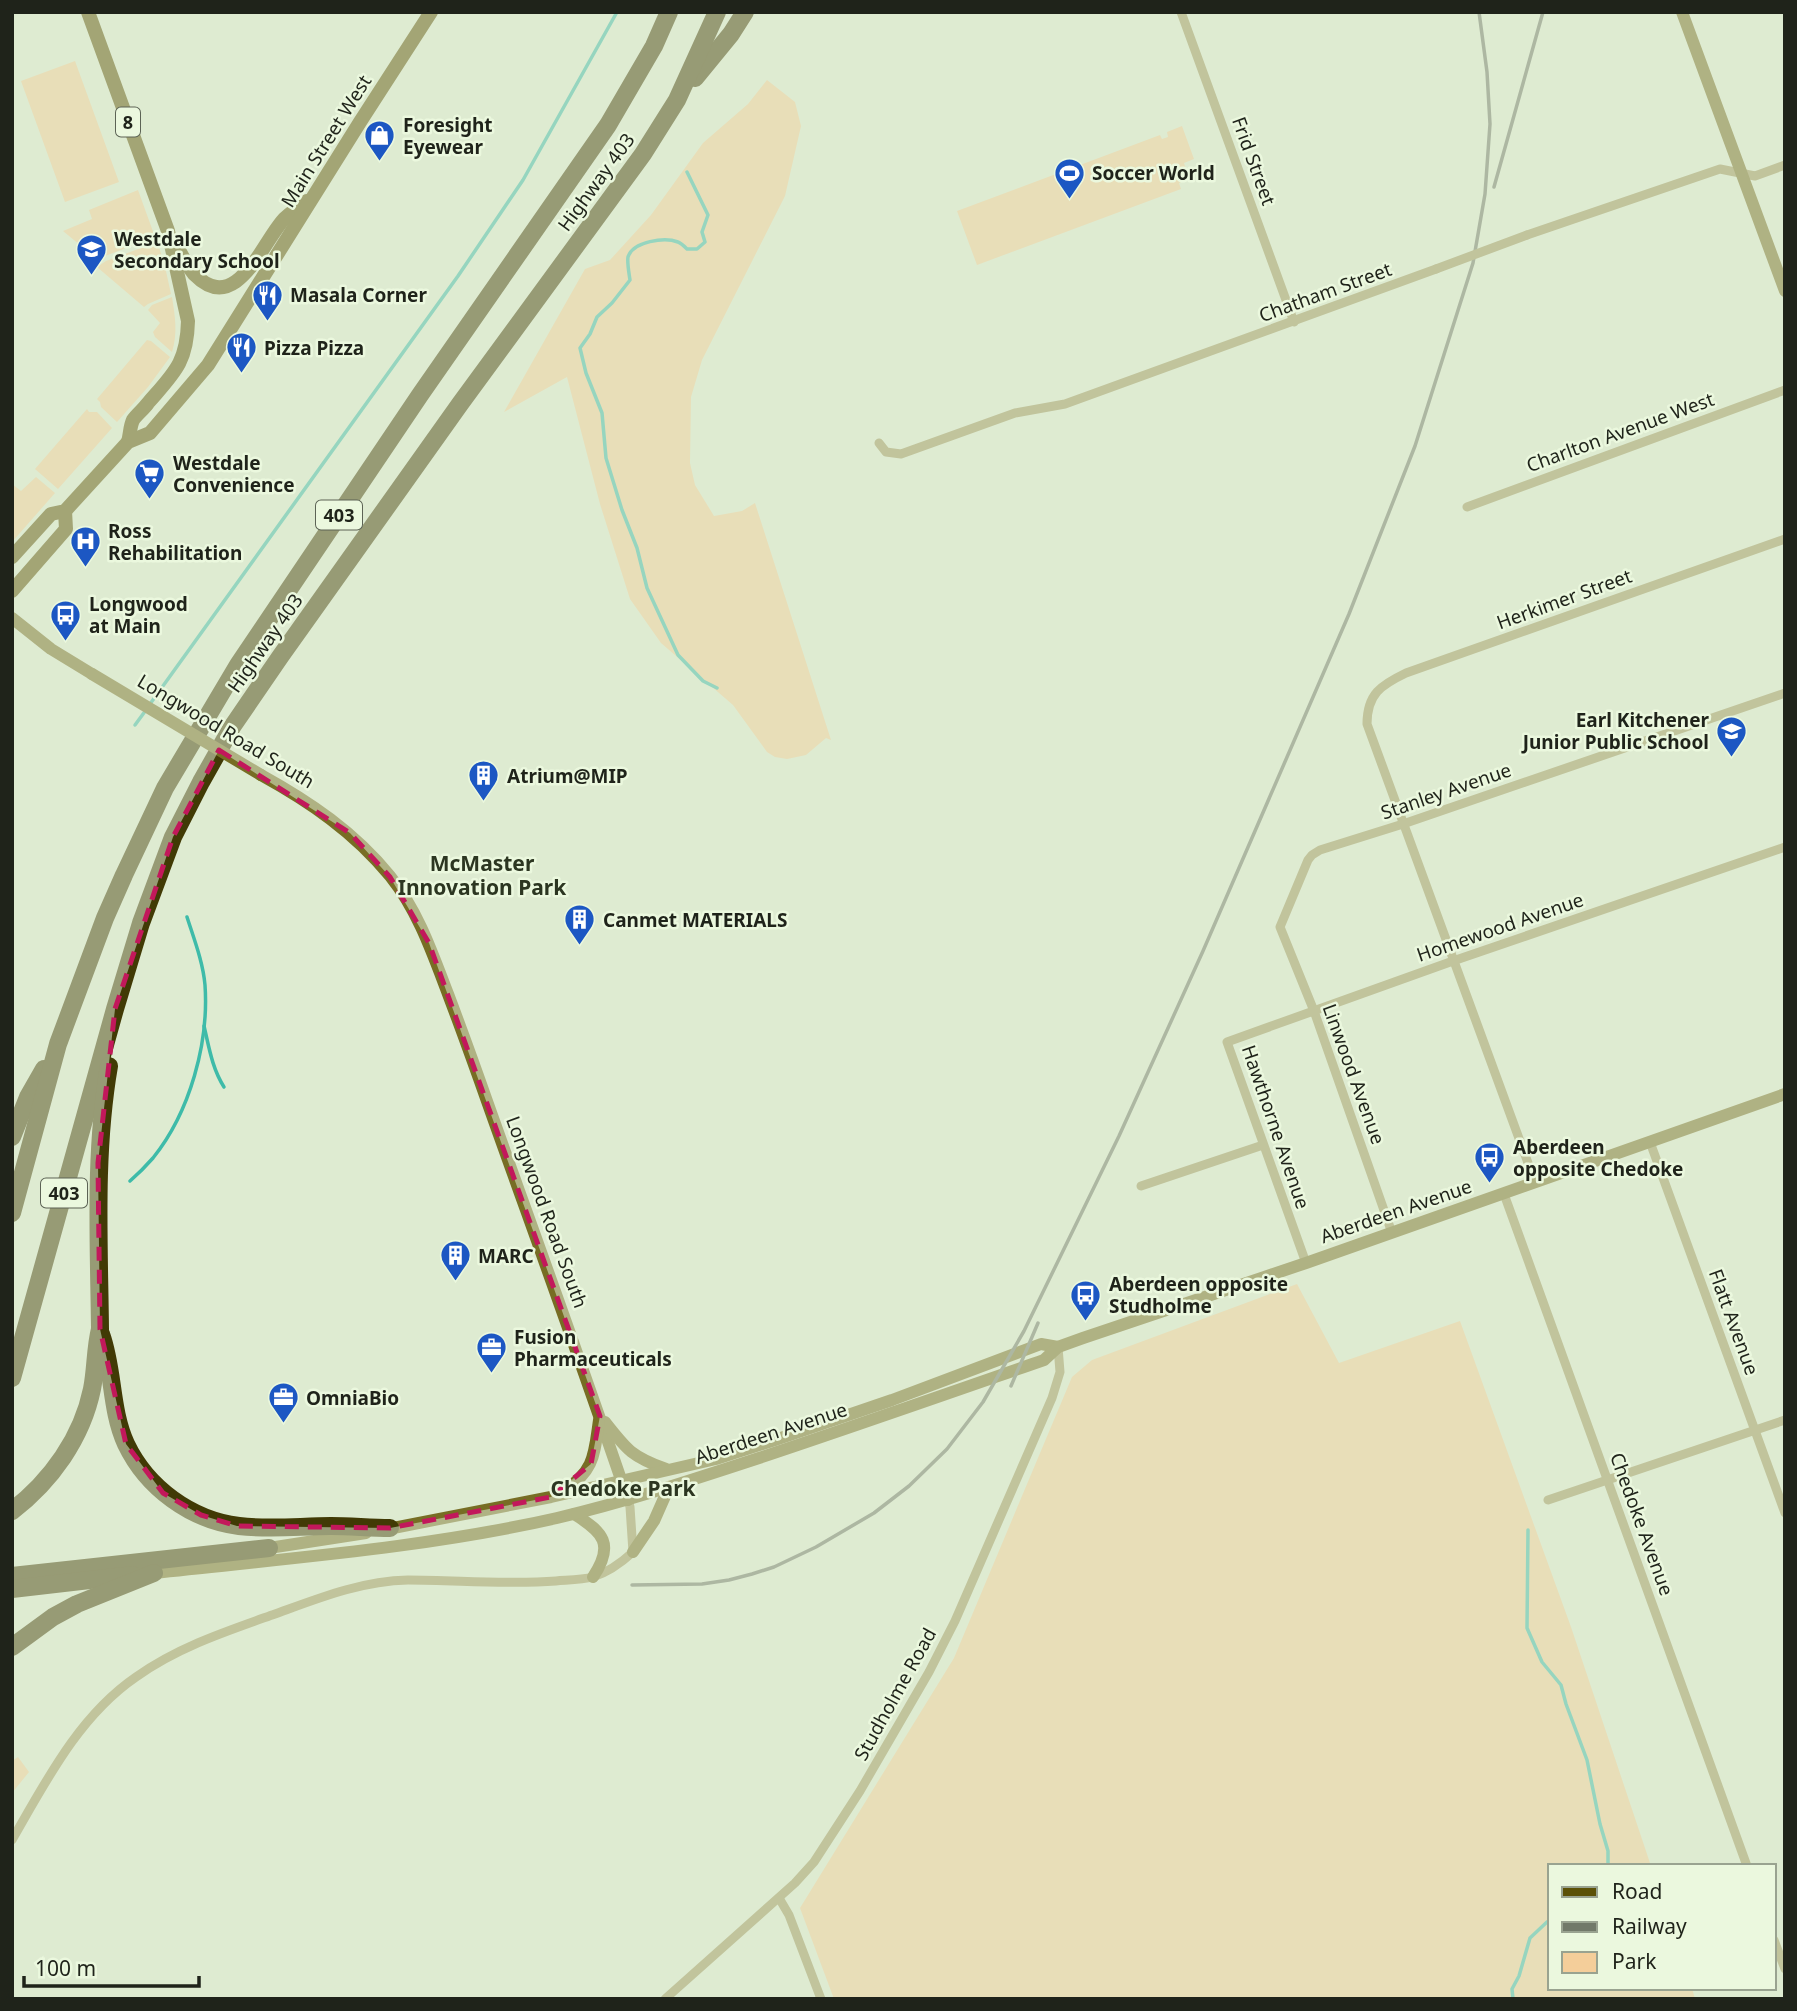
<svg xmlns="http://www.w3.org/2000/svg" width="1797" height="2011" font-family="'Noto Sans',sans-serif">
	<style>
		.green { fill: #f4ce9a }
		.lines { fill: none; stroke-linecap: round; stroke-linejoin: round }
		.stream { stroke: #3ebba9; stroke-width: 3.5 }
		.street { stroke: #9d955c; stroke-width: 9 }
		.secondary { stroke: #776d24; stroke-width: 12 }
		.primary { stroke: #5b5106; stroke-width: 14 }
		.highway { stroke: #413a05; stroke-width: 18 }
		.rail { stroke: #717969; stroke-width: 3.5 }
		.street-bridge { stroke: #9d955c; stroke-width: 9 }
		.secondary-bridge { stroke: #776d24; stroke-width: 12 }
		.marked { fill: none; stroke: #c2185b; stroke-width: 5; stroke-dasharray: 14 9; stroke-linejoin: round }
		.labels { text-anchor: middle; dominant-baseline: central; stroke-width: 5; stroke-linejoin: round; paint-order: stroke }
		.shield { fill: #ebf8de; stroke: #5c6355; stroke-width: 2 }
		.shield-label { font-size: 18px; font-weight: bold; fill: #1f231a }
		.poi-label { font-size: 19px; font-weight: bold; fill: #1f231a; stroke: #ebf8de; text-anchor: start }
		.street-label { font-size: 19px; fill: #1f231a; stroke: #ebf8de }
		.neighbourhood-label { font-size: 21px; font-weight: bold; fill: #2c3621; stroke: #ebf8de }
	</style>
	<rect width="100%" height="100%" fill="#deebd1"/>
	<!-- green -->
	<g class="green">
		<path d="M75,61L119,182L65,202L21,81Z"/>
		<path d="M767,80L795,102L801,126L785,196L702,360L691,397L690,463L695,485L714,516L742,511L755,503L831,740L826,738L806,755L787,759L775,757L767,752L733,705L661,643L630,599L600,504L567,377L504,412L585,269L610,260L651,215L703,143L748,104Z"/>
		<path d="M1182,126L1194,159L1184,163L1189,179L1179,183L1181,189L977,265L957,211L1160,135L1162,139L1168,137L1167,132Z"/>
		<path d="M138,190L155,237L97,259L63,231L92,219L89,210Z"/>
		<path d="M157,242L164,262L171,294L148,304L144,307L97,267L106,261Z"/>
		<path d="M172,297C175,316 178,333 172,352L155,337L153,332L160,323L148,310L152,305Z"/>
		<path d="M147,340L151,341L170,357L148,387L117,422L101,407L100,402L97,399Z"/>
		<path d="M87,409L89,412H97L112,428L58,489L35,469Z"/>
		<path d="M36,477L55,493L12,542V484L21,491Z"/>
		<path d="M1297,1284L1339,1363L1460,1321L1571,1627L1651,1866H1550V1988H1692L1695,1999H834L800,1908L954,1658L1072,1377L1092,1360Z"/>
		<path d="M18,1757L29,1772L12,1793V1761Z"/>
	</g>
	<g class="lines">
		<!-- stream -->
		<g class="stream">
			<path d="M687,172L708,215L702,232L705,242L697,249H687C685,247 681,243 678,242C665,237 633,241 628,257C627,263 629,273 630,280L612,303L597,317L590,334L580,348L586,373L602,413L606,458L622,510L637,548L647,588L678,655L703,681L717,688"/>
			<path d="M150,704L458,276L523,180L617,12"/>
			<path d="M135,725L146,710"/>
			<path d="M204,1026C209,1047 212,1068 224,1087"/>
			<path d="M130,1181C138,1174 146,1166 153,1158C190,1112 209,1043 205,985C203,962 194,939 187,917"/>
			<path d="M1528,1530L1527,1628L1542,1662L1561,1685L1566,1704L1587,1760L1600,1824L1608,1851V1866"/>
			<path d="M1513,1999L1512,1989L1519,1976L1530,1938L1547,1922L1550,1921"/>
		</g>
		<!-- street -->
		<g class="street">
			<path d="M1181,12L1294,322"/>
			<path d="M1527,235L1720,169L1755,176L1785,165"/>
			<path d="M879,443L886,452L901,454L1015,413L1065,404L1436,269"/>
			<path d="M1467,507L1785,390"/>
			<path d="M1650,1142L1785,1513"/>
			<path d="M1535,1182L1367,724C1367,694 1381,685 1406,673L1785,539"/>
			<path d="M1141,1186L1263,1145"/>
			<path d="M1504,1194L1747,1866"/>
			<path d="M1392,1233L1314,1011L1280,927L1308,860L1312,855L1320,850L1403,824L1785,693"/>
			<path d="M1306,1263L1227,1042L1453,961L1785,847"/>
			<path d="M1548,1500L1785,1420"/>
			<path d="M12,1840C46,1781 79,1716 136,1677C178,1647 227,1631 275,1614C319,1598 361,1581 408,1580C457,1580 507,1585 556,1581C568,1580 581,1580 593,1577C609,1572 621,1563 633,1552L630,1507L628,1500"/>
			<path d="M779,1898L789,1915L821,1999"/>
			<path d="M1774,1940L1785,1969"/>
			<path d="M665,1999L795,1883L814,1862L860,1791L929,1672L955,1621L1052,1398L1060,1372L1058,1347"/>
		</g>
		<!-- secondary -->
		<g class="secondary">
			<path d="M1682,12L1785,291"/>
			<path d="M12,618L51,649L92,674"/>
			<path d="M261,775C310,802 354,832 390,876C418,911 432,952 448,994C462,1031 475,1067 488,1104C535,1236 583,1367 628,1500"/>
			<path d="M605,1422C627,1450 632,1457 666,1469"/>
			<path d="M564,1491C595,1470 594,1455 599,1420"/>
			<path d="M574,1514C603,1532 615,1544 593,1577"/>
			<path d="M383,1530L551,1497L716,1459L775,1440L892,1400L1041,1344L1058,1347"/>
			<path d="M269,1548L366,1533"/>
			<path d="M633,1552L654,1521L669,1487"/>
			<path d="M154,1573C288,1558 425,1548 557,1518C625,1502 692,1480 759,1458C855,1426 949,1393 1044,1360L1058,1347L1083,1338L1306,1263L1785,1094"/>
		</g>
		<!-- primary -->
		<g class="primary">
			<path d="M88,12L168,231L188,321C187,363 174,373 148,403C144,409 137,414 133,420C130,426 130,435 128,442"/>
			<path d="M174,241C180,251 186,265 194,274C237,318 263,240 285,218C292,212 300,206 307,201"/>
			<path d="M12,557L51,514L65,511L128,442L150,433L208,365L360,122L431,12"/>
			<path d="M12,591L66,529L65,511"/>
		</g>
		<!-- highway -->
		<g class="highway">
			<path d="M695,78L731,34L745,12"/>
			<path d="M12,1137L28,1097L44,1069"/>
			<path d="M12,1213L58,1044L105,918L124,875L165,788L238,665L420,395L608,125L654,46L669,12"/>
			<path d="M101,1334C114,1370 110,1409 126,1444C147,1488 191,1520 239,1526C270,1530 301,1526 331,1526C351,1526 370,1528 390,1528"/>
			<path d="M12,1378L115,1009L141,923L173,837L201,782L232,727L280,657L460,404L643,154L677,100L717,12"/>
			<path d="M12,1511C51,1481 82,1438 92,1389C96,1369 95,1349 100,1329C99,1241 94,1153 109,1066"/>
			<path d="M12,1576L269,1548"/>
			<path d="M12,1589L133,1575"/>
			<path d="M12,1647L53,1617L77,1604L154,1573"/>
		</g>
		<!-- rail -->
		<g class="rail">
			<path d="M1494,187L1543,12"/>
			<path d="M1011,1386L1038,1323"/>
			<path d="M632,1585L702,1584L729,1580L752,1574L774,1567L816,1547L874,1513L909,1486L947,1449L983,1402L1024,1331L1119,1136L1203,951L1349,614L1415,446L1473,263L1485,194L1490,124L1487,72L1479,12"/>
		</g>
		<!-- street-bridge -->
		<path class="street-bridge" d="M1436,269L1527,235"/>
		<!-- secondary-bridge -->
		<path class="secondary-bridge" d="M92,674L261,775"/>
	</g>
	<!-- marked area -->
	<path d="M0 0H1797V2011H0ZM219,750L350,833L390,877L429,943L600,1416L591,1464L551,1497L390,1528L237,1526L201,1515L163,1493L126,1444L100,1329L98,1163L115,1009L173,837Z" fill="#deebd1" fill-opacity=".55" fill-rule="evenodd"/>
	<path class="marked" d="M219,750L350,833L390,877L429,943L600,1416L591,1464L551,1497L390,1528L237,1526L201,1515L163,1493L126,1444L100,1329L98,1163L115,1009L173,837Z"/>
	<!-- icons -->
	<defs>
		<symbol id="shop-pin" viewBox="-11 -11 22 30"><path d="M0 17L-7.5 6A9.5 9.5 0 1 1 7.5 6Z" fill="#1c57c3" stroke="#ebf8de"/><path d="M-5-2.5h2.3a2.7 3.5 0 0 1 5.4 0H5L5.5 6h-11ZM-1.5-2.5h3a1.5 2.3 0 0 0-3 0Z" fill="#fff"/></symbol>
		<symbol id="stadium-pin" viewBox="-11 -11 22 30"><path d="M0 17L-7.5 6A9.5 9.5 0 1 1 7.5 6Z" fill="#1c57c3" stroke="#ebf8de"/><path d="M0-5a6.5 5 0 1 0 0 10a6.5 5 0 1 0 0-10ZM-3.5-1.8h7v3.6h-7Z" fill="#fff"/></symbol>
		<symbol id="school-pin" viewBox="-11 -11 22 30"><path d="M0 17L-7.5 6A9.5 9.5 0 1 1 7.5 6Z" fill="#1c57c3" stroke="#ebf8de"/><path d="M0-5L7-2L0 1L-7-2ZM-4 1L0 2.5L4 1V4Q0 6-4 4Z" fill="#fff"/></symbol>
		<symbol id="restaurant-pin" viewBox="-11 -11 22 30"><path d="M0 17L-7.5 6A9.5 9.5 0 1 1 7.5 6Z" fill="#1c57c3" stroke="#ebf8de"/><path d="M-5-6h1v4h1v-4h1v4h1v-4h1v5L-1.5 .5V6h-2V.5L-5-1ZM5-6V6H3V1.5H1.5Q1.5-4 5-6Z" fill="#fff"/></symbol>
		<symbol id="supermarket-pin" viewBox="-11 -11 22 30"><path d="M0 17L-7.5 6A9.5 9.5 0 1 1 7.5 6Z" fill="#1c57c3" stroke="#ebf8de"/><path d="M-6-5.5h2.5l.6 2H6L4.5 2H-2.5L-4.4-4H-6ZM-1.5 3.2a1.3 1.3 0 1 0 .1 0ZM3 3.2a1.3 1.3 0 1 0 .1 0Z" fill="#fff"/></symbol>
		<symbol id="hospital-pin" viewBox="-11 -11 22 30"><path d="M0 17L-7.5 6A9.5 9.5 0 1 1 7.5 6Z" fill="#1c57c3" stroke="#ebf8de"/><path d="M-5-5h3v3.5h4V-5h3V5h-3V1.5h-4V5h-3Z" fill="#fff"/></symbol>
		<symbol id="bus-pin" viewBox="-11 -11 22 30"><path d="M0 17L-7.5 6A9.5 9.5 0 1 1 7.5 6Z" fill="#1c57c3" stroke="#ebf8de"/><path d="M-5-6H5V4H4V6H2V4H-2V6H-4V4H-5ZM-3.5-4V0h7V-4ZM-3.5 1.2v1.5H-2V1.2ZM2 1.2v1.5H3.5V1.2Z" fill="#fff"/></symbol>
		<symbol id="building-pin" viewBox="-11 -11 22 30"><path d="M0 17L-7.5 6A9.5 9.5 0 1 1 7.5 6Z" fill="#1c57c3" stroke="#ebf8de"/><path d="M-4-6H4V6H1V3H-1V6H-4ZM-2.5-4.3h1.7v1.8h-1.7ZM.8-4.3h1.7v1.8H.8ZM-2.5-1h1.7V.8h-1.7ZM.8-1h1.7V.8H.8Z" fill="#fff"/></symbol>
		<symbol id="office-pin" viewBox="-11 -11 22 30"><path d="M0 17L-7.5 6A9.5 9.5 0 1 1 7.5 6Z" fill="#1c57c3" stroke="#ebf8de"/><path d="M-6-3h4V-5.5h4V-3h4V5H-6ZM-1-4.5V-3h2v-1.5ZM-6 0V1H6V0Z" fill="#fff"/></symbol>
	</defs>
	<g fill-rule="evenodd">
		<use href="#shop-pin" x="362" y="118" width="35" height="47"/>
		<use href="#stadium-pin" x="1052" y="156" width="35" height="47"/>
		<use href="#school-pin" x="74" y="232" width="35" height="47"/>
		<use href="#restaurant-pin" x="250" y="278" width="35" height="47"/>
		<use href="#restaurant-pin" x="224" y="330" width="35" height="47"/>
		<use href="#supermarket-pin" x="132" y="456" width="35" height="47"/>
		<use href="#hospital-pin" x="68" y="524" width="35" height="47"/>
		<use href="#bus-pin" x="48" y="598" width="35" height="47"/>
		<use href="#school-pin" x="1714" y="714" width="35" height="47"/>
		<use href="#building-pin" x="466" y="758" width="35" height="47"/>
		<use href="#building-pin" x="562" y="902" width="35" height="47"/>
		<use href="#bus-pin" x="1472" y="1140" width="35" height="47"/>
		<use href="#building-pin" x="438" y="1238" width="35" height="47"/>
		<use href="#bus-pin" x="1068" y="1278" width="35" height="47"/>
		<use href="#office-pin" x="474" y="1330" width="35" height="47"/>
		<use href="#office-pin" x="266" y="1380" width="35" height="47"/>
	</g>
	<g class="labels">
		<!-- shield labels -->
		<g class="shield">
			<rect x="116" y="107.5" width="24" height="29" rx="5"/>
			<rect x="316" y="500.5" width="46" height="29" rx="5"/>
			<rect x="41" y="1178.5" width="46" height="29" rx="5"/>
		</g>
		<g class="shield-label">
			<text x="128" y="122">8</text>
			<text x="339" y="515">403</text>
			<text x="64" y="1193">403</text>
		</g>
		<!-- poi labels -->
		<g class="poi-label">
			<text x="403" y="125">Foresight<tspan x="403" dy="22">Eyewear</tspan></text>
			<text x="1092" y="173">Soccer World</text>
			<text x="114" y="239">Westdale<tspan x="114" dy="22">Secondary School</tspan></text>
			<text x="290" y="295">Masala Corner</text>
			<text x="264" y="348">Pizza Pizza</text>
			<text x="173" y="463">Westdale<tspan x="173" dy="22">Convenience</tspan></text>
			<text x="108" y="531">Ross<tspan x="108" dy="22">Rehabilitation</tspan></text>
			<text x="89" y="604">Longwood<tspan x="89" dy="22">at Main</tspan></text>
			<text x="1709" y="720" text-anchor="end">Earl Kitchener<tspan x="1709" dy="22">Junior Public School</tspan></text>
			<text x="507" y="776">Atrium@MIP</text>
			<text x="603" y="920">Canmet MATERIALS</text>
			<text x="1513" y="1147">Aberdeen<tspan x="1513" dy="22">opposite Chedoke</tspan></text>
			<text x="478" y="1256">MARC</text>
			<text x="1109" y="1284">Aberdeen opposite<tspan x="1109" dy="22">Studholme</tspan></text>
			<text x="514" y="1337">Fusion<tspan x="514" dy="22">Pharmaceuticals</tspan></text>
			<text x="306" y="1398">OmniaBio</text>
		</g>
		<!-- street labels -->
		<g class="street-label">
			<text transform="translate(326 141) rotate(-58)">Main Street West</text>
			<text transform="translate(1254 161) rotate(70)">Frid Street</text>
			<text transform="translate(596 182) rotate(-54)">Highway 403</text>
			<text transform="translate(1325 292) rotate(-20)">Chatham Street</text>
			<text transform="translate(1620 432) rotate(-20)">Charlton Avenue West</text>
			<text transform="translate(1564 599) rotate(-20)">Herkimer Street</text>
			<text transform="translate(265 643) rotate(-55)">Highway 403</text>
			<text transform="translate(226 731) rotate(31)">Longwood Road South</text>
			<text transform="translate(1446 791) rotate(-19)">Stanley Avenue</text>
			<text transform="translate(1500 927) rotate(-19)">Homewood Avenue</text>
			<text transform="translate(1354 1074) rotate(70)">Linwood Avenue</text>
			<text transform="translate(1276 1127) rotate(71)">Hawthorne Avenue</text>
			<text transform="translate(1396 1211) rotate(-19)">Aberdeen Avenue</text>
			<text transform="translate(547 1212) rotate(70)">Longwood Road South</text>
			<text transform="translate(1734 1322) rotate(70)">Flatt Avenue</text>
			<text transform="translate(771 1433) rotate(-18)">Aberdeen Avenue</text>
			<text transform="translate(1642 1524) rotate(70)">Chedoke Avenue</text>
			<text transform="translate(895 1694) rotate(-61)">Studholme Road</text>
		</g>
		<!-- neighbourhood labels -->
		<g class="neighbourhood-label">
			<text x="482" y="863">McMaster<tspan x="482" dy="24">Innovation Park</tspan></text>
			<text x="623" y="1488">Chedoke Park</text>
		</g>
	</g>
	<!-- border -->
	<rect width="1797" height="2011" fill="none" stroke="#1f231a" stroke-width="28"/>
	<!-- legend -->
	<rect x="1548" y="1864" width="228" height="126" fill="#ebf8de" stroke="#99a390" stroke-width="2"/>
	<rect x="1562" y="1887" width="35" height="10" fill="#5b5106" stroke="#99a390" stroke-width="2"/>
	<text x="1612" y="1899" font-size="21" fill="#1f231a">Road</text>
	<rect x="1562" y="1922" width="35" height="10" fill="#717969" stroke="#99a390" stroke-width="2"/>
	<text x="1612" y="1934" font-size="21" fill="#1f231a">Railway</text>
	<rect x="1562" y="1952" width="35" height="21" fill="#f4ce9a" stroke="#99a390" stroke-width="2"/>
	<text x="1612" y="1969" font-size="21" fill="#1f231a">Park</text>
	<!-- scale -->
	<path d="M24 1976v10h175v-10" fill="none" stroke="#1f231a" stroke-width="3.5"/>
	<text x="35" y="1976" font-size="21" fill="#1f231a" stroke="#ebf8de" stroke-width="5" paint-order="stroke">100 m</text>
</svg>
